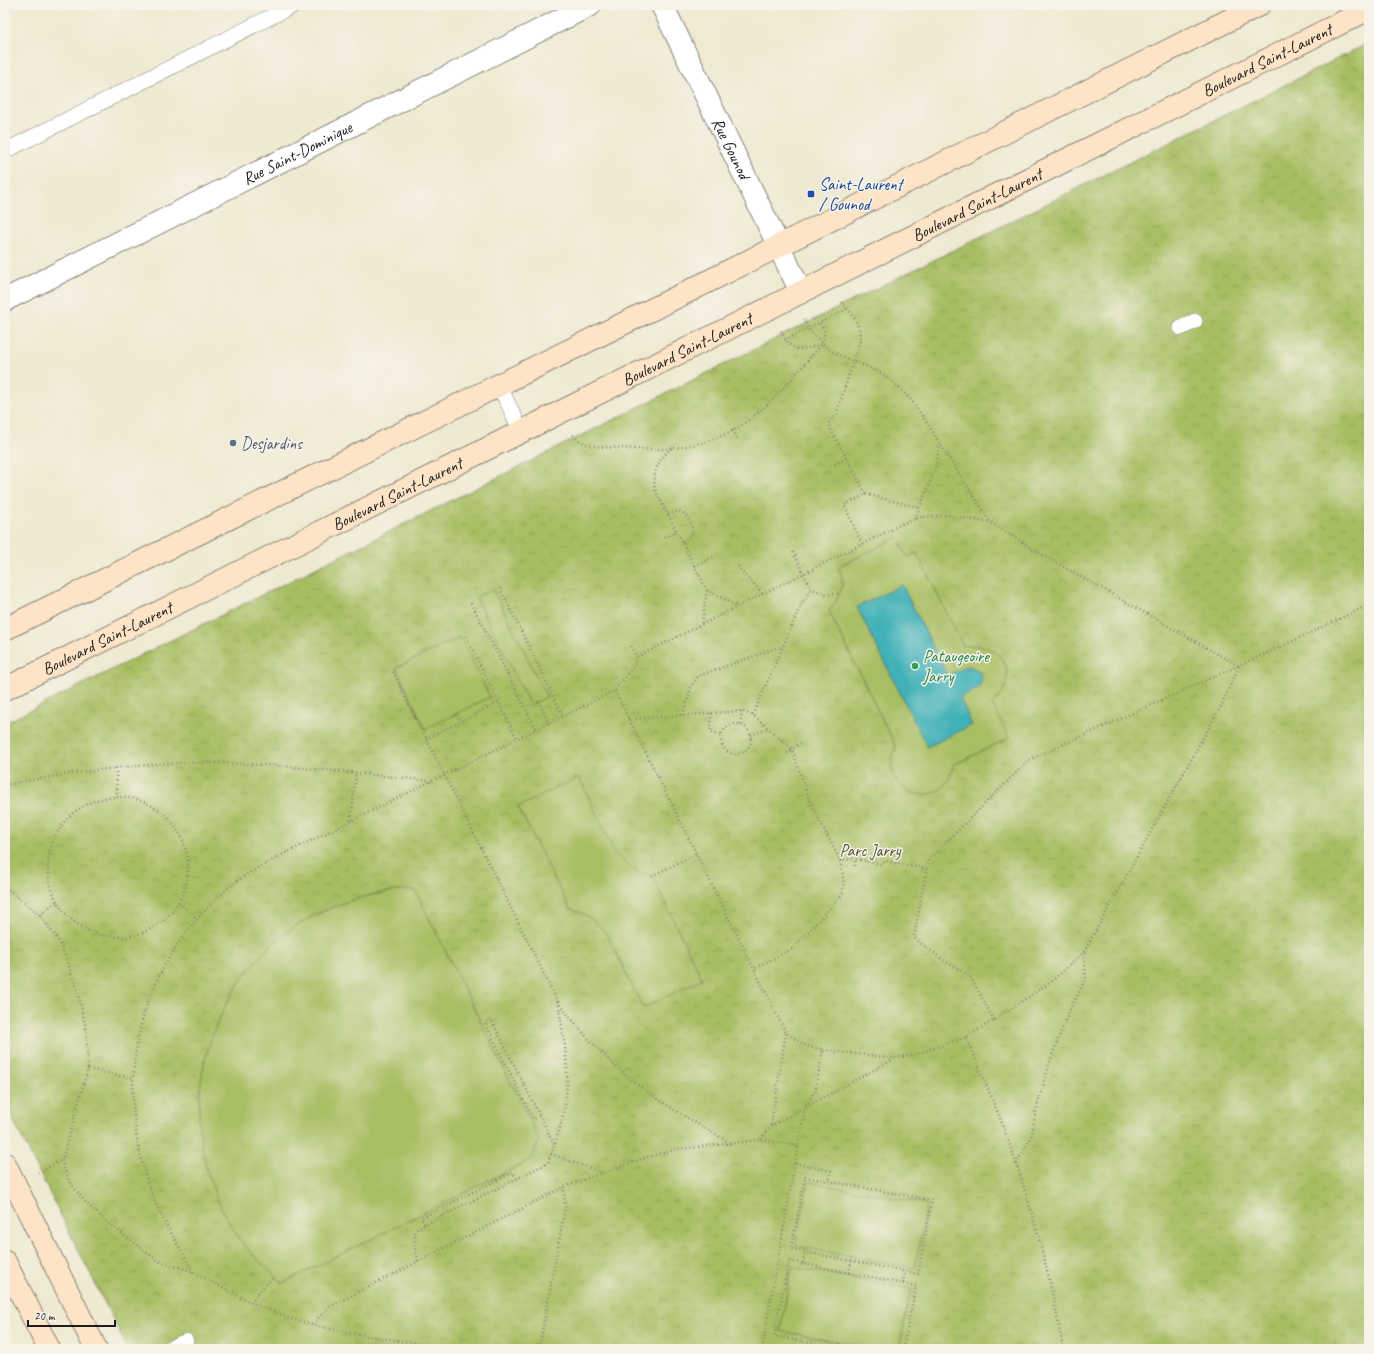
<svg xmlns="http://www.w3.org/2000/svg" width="1374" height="1354" font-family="Caveat,sans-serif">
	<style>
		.park { fill: url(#park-crowns); stroke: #626d3f }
		.pitch { fill: #a7be62; stroke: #626d3f }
		.water { fill: #40b1b8; stroke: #2e666a }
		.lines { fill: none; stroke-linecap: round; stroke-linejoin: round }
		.service-casing { stroke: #868276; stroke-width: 16 }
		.minor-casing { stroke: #868276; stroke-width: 24 }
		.secondary-casing { stroke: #868276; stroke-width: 24 }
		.path { stroke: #868276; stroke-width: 2.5; stroke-dasharray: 1 3; stroke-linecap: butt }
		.service { stroke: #fff; stroke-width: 15 }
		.minor { stroke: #fff; stroke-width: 22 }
		.secondary { stroke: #fee4c6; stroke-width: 22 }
		.transit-dot { fill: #1a4fb4; stroke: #f7f3e8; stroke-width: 1.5 }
		.service-dot { fill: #5c6f8a; stroke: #f7f3e8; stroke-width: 1.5 }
		.leisure-dot { fill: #2e9e5b; stroke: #f7f3e8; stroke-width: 1.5 }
		.labels { text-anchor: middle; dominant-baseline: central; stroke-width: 3; stroke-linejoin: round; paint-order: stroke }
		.street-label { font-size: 17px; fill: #1c1c1c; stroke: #f7f3e8 }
		.transit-label { font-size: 17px; fill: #164399; stroke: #f7f3e8; text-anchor: start }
		.service-label { font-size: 17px; fill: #4e5e75; stroke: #f7f3e8; text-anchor: start }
		.leisure-label { font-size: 17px; fill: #27864d; stroke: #f7f3e8; text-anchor: start }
		.park-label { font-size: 17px; fill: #4d5534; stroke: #f7f3e8 }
	</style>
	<defs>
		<pattern id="park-crowns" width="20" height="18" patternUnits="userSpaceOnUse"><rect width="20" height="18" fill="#a7be62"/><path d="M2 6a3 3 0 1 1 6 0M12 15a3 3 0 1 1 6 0" fill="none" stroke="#8fa354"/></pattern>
	</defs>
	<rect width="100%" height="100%" fill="#f7f3e8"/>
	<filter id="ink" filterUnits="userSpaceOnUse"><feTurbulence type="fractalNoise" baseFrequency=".025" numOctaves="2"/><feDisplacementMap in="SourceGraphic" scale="8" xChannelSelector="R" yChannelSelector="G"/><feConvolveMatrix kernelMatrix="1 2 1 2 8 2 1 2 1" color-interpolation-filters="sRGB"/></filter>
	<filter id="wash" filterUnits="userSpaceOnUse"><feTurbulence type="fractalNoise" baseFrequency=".012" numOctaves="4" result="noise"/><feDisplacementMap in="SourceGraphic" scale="16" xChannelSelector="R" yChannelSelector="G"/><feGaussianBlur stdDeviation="0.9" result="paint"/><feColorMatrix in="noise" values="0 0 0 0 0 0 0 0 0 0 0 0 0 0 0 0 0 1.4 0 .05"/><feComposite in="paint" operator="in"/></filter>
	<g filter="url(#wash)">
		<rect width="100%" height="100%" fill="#efe9d1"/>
		<!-- park -->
		<path class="park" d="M1369,43V1349H128L5,1104V723Z"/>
		<!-- pitch -->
		<g class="pitch">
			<path d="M898,537L907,557L917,553L963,646C1003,640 1023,677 992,704L1009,738L953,765C945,817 874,794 896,747L829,611C840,597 847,584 838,567Z"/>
			<path d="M493,589L547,697L530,705L476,597Z"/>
			<path d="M460,637L490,697L425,729L396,668Z"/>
			<path d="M579,777L616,855L635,871L652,876L702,979L643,1008L608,936C597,921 587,914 570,909L518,807Z"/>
			<path d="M401,890H415L539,1139L532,1159L283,1283C267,1268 249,1253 237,1235C172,1139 193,1011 281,937C314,910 359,895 401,890Z"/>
			<path d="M808,1182L927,1204L915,1268L796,1246Z"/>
			<path d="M792,1267L911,1289L899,1349H874L780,1331Z"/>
		</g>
		<!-- water -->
		<path class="water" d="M902,585L947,675L969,666L980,672L982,677L979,687L960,698L972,725L927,747L857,607Z"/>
	</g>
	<g filter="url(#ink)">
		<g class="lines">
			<defs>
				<g id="service">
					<path d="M5,151L294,5"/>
					<path d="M1181,328L1195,321"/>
					<path d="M499,385L521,431"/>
					<path d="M168,1349L186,1341"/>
				</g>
				<g id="minor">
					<path id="s1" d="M662,5L801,292"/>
					<path id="s2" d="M5,300L590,5"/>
				</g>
				<g id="secondary">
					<path d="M5,629L661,305L1259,5"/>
					<path id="s3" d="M5,689L1369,9"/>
					<path d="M5,1164L96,1349"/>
					<path d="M5,1262L49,1349"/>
				</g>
			</defs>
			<!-- service casing -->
			<use href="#service" class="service-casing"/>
			<!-- minor casing -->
			<use href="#minor" class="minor-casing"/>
			<!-- secondary casing -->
			<use href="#secondary" class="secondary-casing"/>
			<!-- path -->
			<g class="path">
				<path d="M842,302C852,314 861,324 860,341L836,415L828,424L866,494L844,505L862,543"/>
				<path d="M804,319C806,326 811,332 816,337C837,361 861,360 885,376C897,384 907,395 916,406L990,522"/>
				<path d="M781,331C792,354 800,351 822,344"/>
				<path d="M785,340L847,309"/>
				<path d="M733,430L738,441"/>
				<path d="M573,435C584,448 607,447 622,448C660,452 707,448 740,426C772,406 797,372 822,344L825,332L820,323"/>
				<path d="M672,448C657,460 653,472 655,490L707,590L737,606"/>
				<path d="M831,466L847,458"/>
				<path d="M866,494L920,508"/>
				<path d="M668,514L679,511C688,514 692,525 693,533L682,543"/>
				<path d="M915,519L936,467L939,445"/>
				<path d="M664,537L677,532"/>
				<path d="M793,552L811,589L827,594H841"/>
				<path d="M694,566L713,557"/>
				<path d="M738,566C744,578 755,582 762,594"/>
				<path d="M500,588L563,716"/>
				<path d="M471,603L536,729"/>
				<path d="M702,623L707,590"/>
				<path d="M466,636L517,739"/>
				<path d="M631,646L637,657"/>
				<path d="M393,672L558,1002C581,1032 606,1060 637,1084C665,1106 699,1124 730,1143"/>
				<path d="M615,691L786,1033L805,1045L823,1050L894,1058L914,1055L966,1037L994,1020L1051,982L1084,952L1222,704L1239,666"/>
				<path d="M538,701L549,723"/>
				<path d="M711,713V732L722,735"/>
				<path d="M457,714L461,721"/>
				<path d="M683,715L691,687L698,676L783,646"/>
				<path d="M753,715L801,605L811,589"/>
				<path d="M628,719L742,711L753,715L792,749L810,802L840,860L844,883L842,895L792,949L753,969"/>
				<circle cx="736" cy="739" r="15"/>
				<path d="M740,724L742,711"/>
				<path d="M751,735L768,728"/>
				<path d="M426,739L499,702"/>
				<path d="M787,753L802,742"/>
				<path d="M116,768L117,797"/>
				<path d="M5,785C63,774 122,765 182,763C265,761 349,773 432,781"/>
				<circle cx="118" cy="867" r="70"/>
				<path d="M351,820L356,773"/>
				<path d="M840,860L856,859L880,864L886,861L926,869"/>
				<path d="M855,866L856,859"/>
				<path d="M652,876L696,854"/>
				<path d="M5,887L40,915L58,940L65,955L78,992L86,1029L88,1069L62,1160C68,1195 111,1226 139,1246C145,1251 153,1258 161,1262C172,1266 185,1268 195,1273C234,1294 271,1315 314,1325C362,1337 412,1342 461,1349"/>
				<path d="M179,903L197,918"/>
				<path d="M40,915L57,901"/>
				<path d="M994,1020L970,976L945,961L914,938L928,860L1029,760L1293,641L1369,605"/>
				<path d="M966,1037C978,1065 990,1093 1001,1121C1029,1195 1050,1271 1063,1349"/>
				<path d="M88,1069L132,1078"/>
				<path d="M539,1116L533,1119L485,1023L491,1019L554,1144"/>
				<path d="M771,1125L786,1033"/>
				<path d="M761,1139L771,1126L894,1059"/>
				<path d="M551,1154L603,1173"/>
				<path d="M795,1163L831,1171L829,1182"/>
				<path d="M1016,1164L1031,1138L1036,1110L1052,1055L1069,1011L1086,979L1084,952"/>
				<path d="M38,1173L62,1160"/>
				<path d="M805,1177L932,1200L918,1274L791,1249Z"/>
				<path d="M424,1224L421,1218L513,1172L516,1178"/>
				<path d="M418,1261C416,1251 411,1237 418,1228L548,1163C554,1145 561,1128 564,1110C571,1074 564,1038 558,1003"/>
				<path d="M803,1263L805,1252"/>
				<path d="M193,1272C179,1245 161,1219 150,1189C111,1075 139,962 233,884C247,873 264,865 280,856L614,691L633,667L637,657L904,523L921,517L944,515L990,522L1039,553L1239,666"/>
				<path d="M849,1273L852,1257"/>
				<path d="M903,1283L905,1271"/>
				<path d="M251,1303L260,1290L275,1276"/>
				<path d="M314,1325L318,1318L331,1306L564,1187L647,1157L679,1149L760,1140L798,1145"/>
				<path d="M839,1348L840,1343"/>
				<path d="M539,1349L565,1208L564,1187"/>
				<path d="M762,1349L805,1107L815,1091L823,1050"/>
				<path d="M771,1349H778"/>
				<path d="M794,1349L796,1340"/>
				<path d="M844,1349L774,1336L789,1261L916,1286L903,1349"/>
			</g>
			<!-- service -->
			<use href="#service" class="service"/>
			<!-- minor -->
			<use href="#minor" class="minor"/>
			<!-- secondary -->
			<use href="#secondary" class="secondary"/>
		</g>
	</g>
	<!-- markers -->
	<rect class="transit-dot" x="807" y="190" width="8" height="8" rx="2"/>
	<circle class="service-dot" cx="233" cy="443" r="4"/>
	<circle class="leisure-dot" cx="915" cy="666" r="4"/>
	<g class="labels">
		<!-- street labels -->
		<g class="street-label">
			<text stroke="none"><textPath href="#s3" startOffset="1410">Boulevard Saint-Laurent</textPath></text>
			<text stroke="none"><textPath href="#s1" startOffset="159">Rue Gounod</textPath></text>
			<text stroke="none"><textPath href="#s2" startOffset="327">Rue Saint-Dominique</textPath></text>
			<text stroke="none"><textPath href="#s3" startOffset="1086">Boulevard Saint-Laurent</textPath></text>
			<text stroke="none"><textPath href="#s3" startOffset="762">Boulevard Saint-Laurent</textPath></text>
			<text stroke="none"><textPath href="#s3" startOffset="438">Boulevard Saint-Laurent</textPath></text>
			<text stroke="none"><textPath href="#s3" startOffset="114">Boulevard Saint-Laurent</textPath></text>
		</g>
		<!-- transit labels -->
		<g class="transit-label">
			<text x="819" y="184">Saint-Laurent<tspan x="819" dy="20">/ Gounod</tspan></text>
		</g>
		<!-- service labels -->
		<g class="service-label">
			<text x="241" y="443">Desjardins</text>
		</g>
		<!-- leisure labels -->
		<g class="leisure-label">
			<text x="923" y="656">Pataugeoire<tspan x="923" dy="20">Jarry</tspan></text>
		</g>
		<!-- park labels -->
		<g class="park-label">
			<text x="870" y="850">Parc Jarry</text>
		</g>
	</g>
	<!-- margin -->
	<rect width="1374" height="1354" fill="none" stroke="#f7f3e8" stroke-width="20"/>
	<!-- scale -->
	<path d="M28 1320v6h87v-6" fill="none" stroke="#1c1c1c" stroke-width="2"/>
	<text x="34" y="1320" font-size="12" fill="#1c1c1c" stroke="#f7f3e8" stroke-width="3" paint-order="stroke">20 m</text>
</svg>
